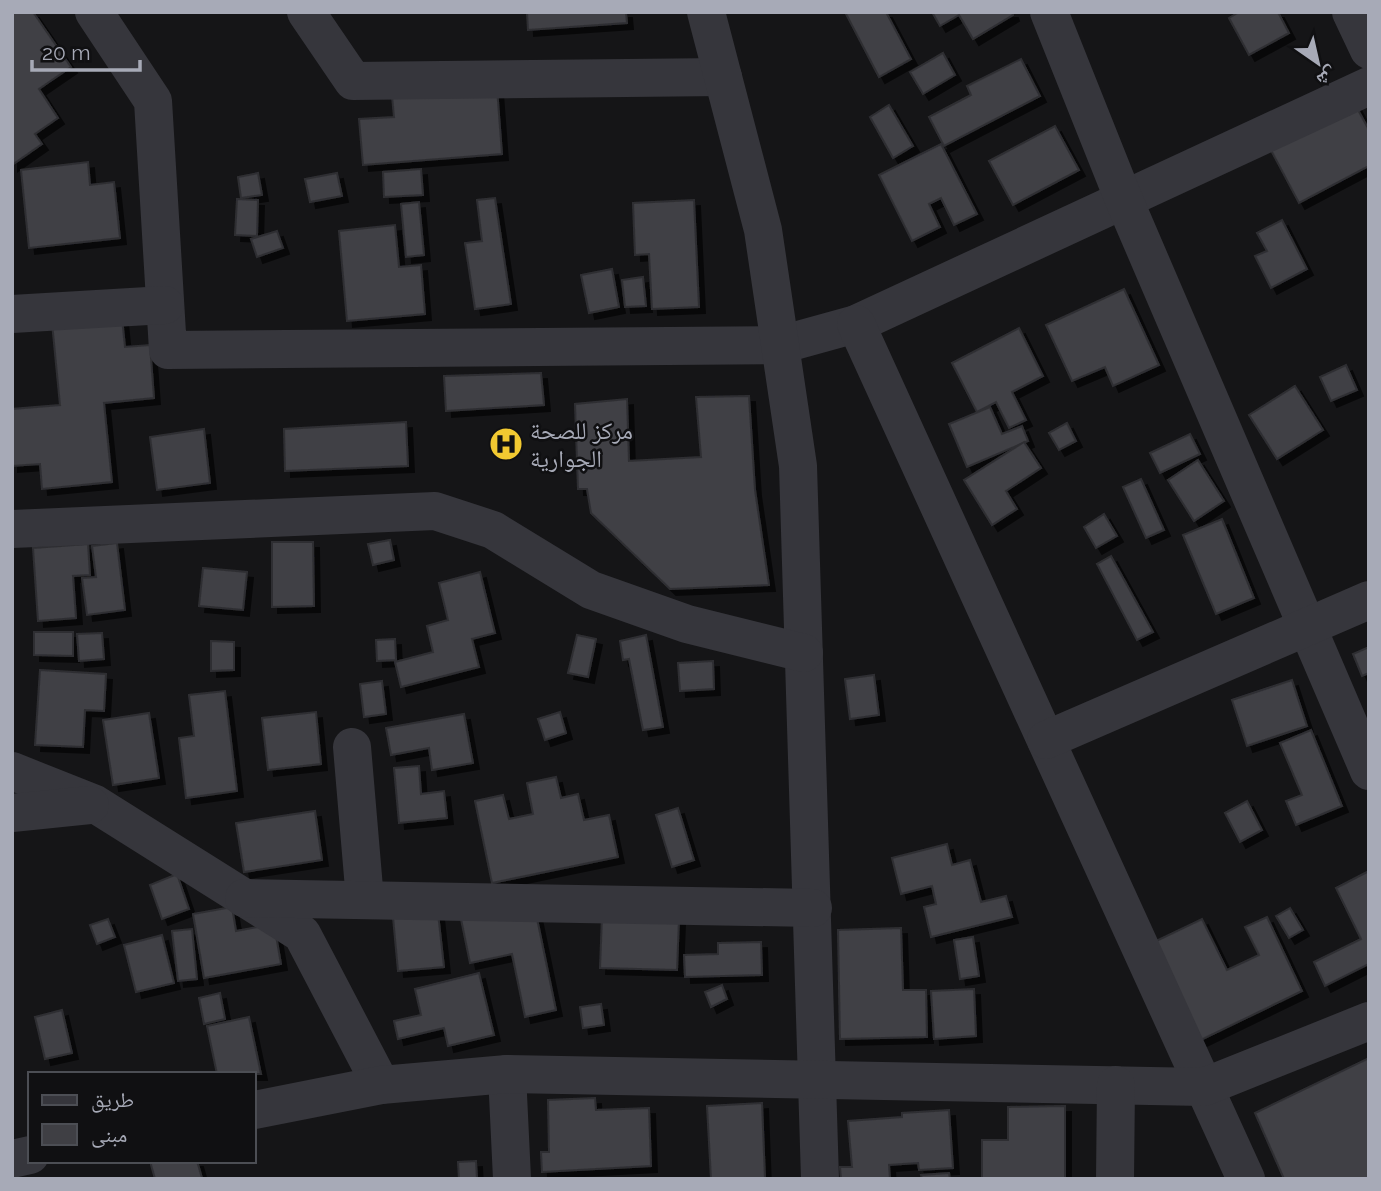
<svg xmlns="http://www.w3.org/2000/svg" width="1381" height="1191" font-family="Raleway,'Noto Naskh Arabic',sans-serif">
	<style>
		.building { fill: #3f3f44; stroke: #2f2f33; stroke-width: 2; filter: url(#shadow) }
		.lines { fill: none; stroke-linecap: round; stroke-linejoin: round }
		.minor { stroke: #36363c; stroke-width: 38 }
		.labels { text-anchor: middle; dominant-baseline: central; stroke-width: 5; stroke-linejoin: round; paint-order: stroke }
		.poi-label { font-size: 24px; fill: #a7aab7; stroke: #101012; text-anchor: start }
	</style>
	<defs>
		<filter id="shadow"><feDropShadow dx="6" dy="6" stdDeviation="0" flood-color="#0009"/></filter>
	</defs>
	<rect width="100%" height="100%" fill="#151517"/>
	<!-- building -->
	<g class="building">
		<path d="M12,12H33L71,67L39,89L58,118L35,134L42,144L12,165Z"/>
		<path d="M527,12H626L627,23L528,30Z"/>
		<path d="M845,12H886L911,59L879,77Z"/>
		<path d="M932,12H1012L1013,15L973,39L959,15L940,26Z"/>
		<path d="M1239,12H1278L1289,33L1249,55L1229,18Z"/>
		<path d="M943,53L955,75L923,94L910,72Z"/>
		<path d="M1021,59L1040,96L944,146L929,117L971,95L967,86Z"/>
		<path d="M497,88L502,154L363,165L359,119L394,117L392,96Z"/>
		<path d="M1350,95L1369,130V166L1299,203L1265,139Z"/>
		<path d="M889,105L913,146L893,158L870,117Z"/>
		<path d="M1055,126L1079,170L1013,205L989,161Z"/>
		<path d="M941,144L977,214L954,225L941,198L929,204L940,227L912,241L879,175Z"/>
		<path d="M88,162L90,185L114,182L120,238L29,248L21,170Z"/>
		<path d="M421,169L423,195L384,197L383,172Z"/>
		<path d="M258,173L262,195L241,198L238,177Z"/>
		<path d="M337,173L342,196L310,202L305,179Z"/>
		<path d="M495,198L511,304L475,309L465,243L482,241L477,200Z"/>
		<path d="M237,199L258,200L257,236L235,235Z"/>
		<path d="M694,200L699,307L652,309L649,254L635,255L633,203Z"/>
		<path d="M419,202L424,255L406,257L401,204Z"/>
		<path d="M1282,220L1307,269L1271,288L1255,256L1267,251L1257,233Z"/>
		<path d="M395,225L399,267L421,265L425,314L347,321L339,231Z"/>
		<path d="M277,231L283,248L257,257L251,239Z"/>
		<path d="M612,269L619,307L589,313L581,275Z"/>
		<path d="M643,277L646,306L625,307L622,280Z"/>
		<path d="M1124,289L1159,365L1113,386L1105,367L1072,381L1046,325Z"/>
		<path d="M51,312L122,318L125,347L150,345L154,398L104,403L112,482L42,489L40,464L12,466V409L60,405Z"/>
		<path d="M1019,328L1043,376L1012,392L1026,420L1009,428L996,402L977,412L952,363Z"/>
		<path d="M1346,365L1357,390L1331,401L1320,377Z"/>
		<path d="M541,373L544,405L446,411L444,376Z"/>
		<path d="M1295,386L1323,430L1277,459L1249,415Z"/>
		<path d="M749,396L755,490L769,585L670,589L591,513L587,489H578L575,404L627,399L629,461L701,457L696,397Z"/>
		<path d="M990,407L1002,434L1022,426L1028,441L967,467L949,424Z"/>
		<path d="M406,422L408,466L285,471L284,429Z"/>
		<path d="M1067,423L1076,441L1059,450L1049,433Z"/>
		<path d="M204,429L210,483L157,490L150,437Z"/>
		<path d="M1190,434L1200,454L1160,473L1150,453Z"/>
		<path d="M1024,442L1041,468L1006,491L1017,509L992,525L964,480Z"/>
		<path d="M1198,460L1224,501L1194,521L1168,480Z"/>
		<path d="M1141,479L1164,530L1146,538L1123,487Z"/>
		<path d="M1104,514L1117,536L1096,548L1084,527Z"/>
		<path d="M1222,519L1254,598L1216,614L1183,535Z"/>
		<path d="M390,540L394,560L373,565L368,544Z"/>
		<path d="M272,542H313L314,606L272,607Z"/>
		<path d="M117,543L125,610L87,615L82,578L96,577L92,546Z"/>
		<path d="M88,544L90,575L73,576L76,618L38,621L33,548Z"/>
		<path d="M1111,556L1153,632L1137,640L1097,564Z"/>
		<path d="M203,568L247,572L243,610L199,606Z"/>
		<path d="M480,572L495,633L472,639L479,667L401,687L395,662L433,652L427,626L448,620L439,583Z"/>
		<path d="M34,632H73V656L34,655Z"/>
		<path d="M102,633L104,659L79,661L77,634Z"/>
		<path d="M577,635L596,639L588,677L568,673Z"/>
		<path d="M646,635L663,727L643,730L629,659L623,660L620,641Z"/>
		<path d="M395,639L396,660L377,661L376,640Z"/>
		<path d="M211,641L234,642V670L211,671Z"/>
		<path d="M1369,647V673L1362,676L1353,654Z"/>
		<path d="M713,661L714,689L680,691L678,663Z"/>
		<path d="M40,670L106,674L104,711L85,710L83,747L35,745Z"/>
		<path d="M874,675L879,715L850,719L845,679Z"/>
		<path d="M1292,680L1307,726L1247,746L1232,700Z"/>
		<path d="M382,681L386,714L364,717L360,684Z"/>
		<path d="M225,691L237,791L186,798L179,738L194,736L189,695Z"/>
		<path d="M316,712L321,764L268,770L262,718Z"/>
		<path d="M560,712L566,733L545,740L538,719Z"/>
		<path d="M149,713L159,778L113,785L103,720Z"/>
		<path d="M464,714L473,763L432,770L429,748L391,755L386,728Z"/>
		<path d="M1311,730L1342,806L1296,825L1286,801L1302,795L1280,743Z"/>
		<path d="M419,766L421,794L444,791L447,818L399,823L394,768Z"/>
		<path d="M556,777L561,798L578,794L584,820L609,815L618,857L492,883L475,801L503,795L509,819L533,814L527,783Z"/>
		<path d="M1247,801L1262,830L1240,842L1225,813Z"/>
		<path d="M678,808L694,860L672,867L656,815Z"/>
		<path d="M315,811L322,860L244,872L236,823Z"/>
		<path d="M947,844L952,865L970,860L981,902L1006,896L1012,917L931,937L924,907L936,904L932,886L901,894L892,858Z"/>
		<path d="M1369,871V964L1325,986L1314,962L1361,939L1336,888Z"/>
		<path d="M177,874L189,909L162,919L150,885Z"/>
		<path d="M534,904L556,1010L525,1017L512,954L470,963L461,919Z"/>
		<path d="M232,907L236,931L274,924L281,964L204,978L193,914Z"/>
		<path d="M1290,908L1303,930L1289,938L1276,916Z"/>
		<path d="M438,913L444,967L398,971L393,917Z"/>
		<path d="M602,916L679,919L677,970L600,968Z"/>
		<path d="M1267,917L1302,991L1201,1040L1154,942L1202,919L1227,970L1259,955L1245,927Z"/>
		<path d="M108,919L115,937L97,944L90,925Z"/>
		<path d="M901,928L903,990H926L927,1037L840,1039L838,930Z"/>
		<path d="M192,929L197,979L178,981L172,931Z"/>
		<path d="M162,935L174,983L136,992L124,945Z"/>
		<path d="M973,937L979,976L960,979L954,940Z"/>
		<path d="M761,942L762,975L685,977L684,955L718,954V943Z"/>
		<path d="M479,973L494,1035L448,1046L444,1028L398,1039L394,1021L421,1015L415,989Z"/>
		<path d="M722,985L727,999L711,1007L705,992Z"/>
		<path d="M974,989L976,1036L934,1039L931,991Z"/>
		<path d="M220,993L225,1019L204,1024L199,998Z"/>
		<path d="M601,1004L604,1025L583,1028L580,1007Z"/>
		<path d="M62,1010L72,1053L45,1059L35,1017Z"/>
		<path d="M249,1017L261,1074H217L207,1026Z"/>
		<path d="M1369,1058V1179H1284L1255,1113Z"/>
		<path d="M595,1098L596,1110L649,1108L651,1166L542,1172L541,1152H549L548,1100Z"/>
		<path d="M762,1103L765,1179H711L707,1106Z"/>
		<path d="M1065,1106V1179H982V1140H1008V1107Z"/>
		<path d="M949,1110L953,1168L919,1170L918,1163L889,1165L890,1179H841L840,1167H852L848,1121L902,1117V1113Z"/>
		<path d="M150,1161H197L202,1178L155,1179Z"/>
		<path d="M476,1161L477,1179H459L458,1162Z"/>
		<path d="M949,1173L950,1179H922L921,1175Z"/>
	</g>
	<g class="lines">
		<!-- minor -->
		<g class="minor">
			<path d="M94,12L153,101L168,350L780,345L856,324L1369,86"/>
			<path d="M306,12L353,81L723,77"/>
			<path d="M706,12L763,230L798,466L820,1179"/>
			<path d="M1049,12L1124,200L1369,771"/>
			<path d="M1351,12L1369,50"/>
			<path d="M12,314L165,305"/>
			<path d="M856,324L1246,1179"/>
			<path d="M12,529L435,511L493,530L591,590L687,624L804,653"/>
			<path d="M1046,740L1369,600"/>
			<path d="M352,747L365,900"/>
			<path d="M12,771L95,804L302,934L381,1085"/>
			<path d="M12,813L90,805"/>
			<path d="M244,898L813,908"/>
			<path d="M507,1074L512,1179"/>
			<path d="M254,1110L381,1085L507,1074L1204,1087L1369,1021"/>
			<path d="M12,1159L30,1155"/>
			<path d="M1115,1179L1116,1085"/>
		</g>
	</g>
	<!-- icons -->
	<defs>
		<symbol id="hospital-disc" viewBox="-11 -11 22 22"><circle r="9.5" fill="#f2c931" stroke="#101012"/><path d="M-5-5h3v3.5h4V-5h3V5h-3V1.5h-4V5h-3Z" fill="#111"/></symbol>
	</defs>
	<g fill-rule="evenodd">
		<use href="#hospital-disc" x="487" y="425" width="38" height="38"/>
	</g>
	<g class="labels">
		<!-- poi labels -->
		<g class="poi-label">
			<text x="530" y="430">مركز للصحة<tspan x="530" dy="28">الجوارية</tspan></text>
		</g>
	</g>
	<!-- border -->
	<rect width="1381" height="1191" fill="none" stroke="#a7aab7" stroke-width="28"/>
	<!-- legend -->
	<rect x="28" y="1072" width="228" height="91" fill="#101012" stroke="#4c4e54" stroke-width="2"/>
	<rect x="42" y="1095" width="35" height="10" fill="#36363c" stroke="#4c4e54" stroke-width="2"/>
	<text x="91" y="1107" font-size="21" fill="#a7aab7">طريق</text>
	<rect x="42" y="1124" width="35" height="21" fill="#3f3f44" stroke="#4c4e54" stroke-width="2"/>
	<text x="91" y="1142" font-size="21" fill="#a7aab7">مبنى</text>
	<!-- north arrow -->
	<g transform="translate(1318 63) rotate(146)" stroke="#101012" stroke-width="5" paint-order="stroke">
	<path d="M0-5L12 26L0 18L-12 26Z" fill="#a7aab7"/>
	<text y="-10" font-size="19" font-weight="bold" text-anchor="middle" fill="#a7aab7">ش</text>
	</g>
	<!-- scale -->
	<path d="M32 60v10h108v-10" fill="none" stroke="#a7aab7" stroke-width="3.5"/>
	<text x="42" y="60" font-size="21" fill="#a7aab7" stroke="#101012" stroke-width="5" paint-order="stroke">20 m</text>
</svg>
